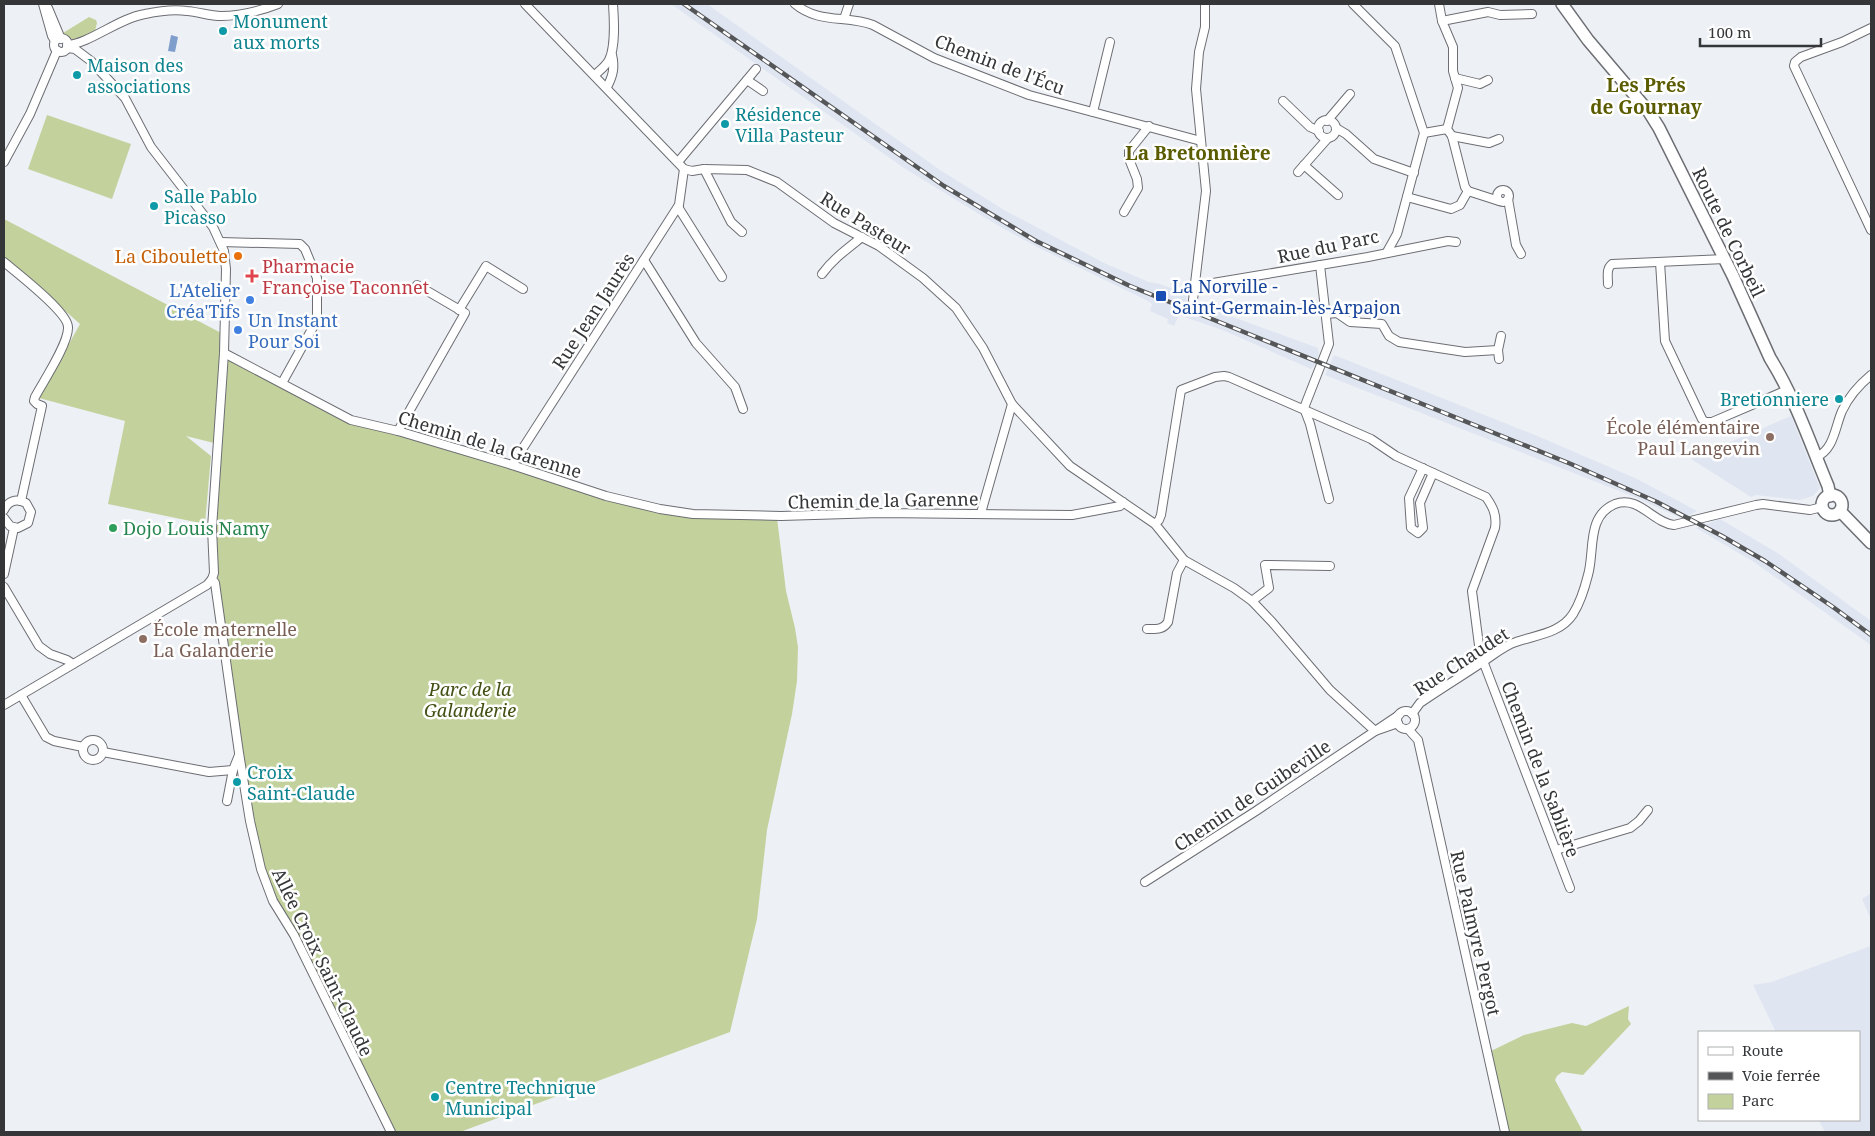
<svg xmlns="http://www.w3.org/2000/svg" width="1875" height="1136" font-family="'Noto Serif',serif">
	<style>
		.built { fill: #dfe5f1 }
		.green { fill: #c3d29d }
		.water { fill: #7f9ecb }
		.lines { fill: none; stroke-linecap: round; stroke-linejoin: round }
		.street-casing { stroke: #6c6e73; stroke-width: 10 }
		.secondary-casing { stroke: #6c6e73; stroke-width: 14 }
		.street { stroke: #fff; stroke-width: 8 }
		.secondary { stroke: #fff; stroke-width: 11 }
		.rail-casing { stroke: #555658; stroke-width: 4.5 }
		.rail { stroke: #fff; stroke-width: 2.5; stroke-dasharray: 8; stroke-linecap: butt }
		.culture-dot { fill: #0f9aa8; stroke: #fff; stroke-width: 2 }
		.food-dot { fill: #e8710a; stroke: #fff; stroke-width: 2 }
		.health-dot { fill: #e0444e; stroke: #fff; stroke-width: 2 }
		.transit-dot { fill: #1a4fb4; stroke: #fff; stroke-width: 2 }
		.shop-dot { fill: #3f7fe0; stroke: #fff; stroke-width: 2 }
		.education-dot { fill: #8d6e63; stroke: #fff; stroke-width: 2 }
		.leisure-dot { fill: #2e9e5b; stroke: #fff; stroke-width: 2 }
		.labels { text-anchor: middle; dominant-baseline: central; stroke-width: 5; stroke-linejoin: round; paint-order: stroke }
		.culture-label { font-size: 18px; fill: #0d838f; stroke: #fff; text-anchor: start }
		.street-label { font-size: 18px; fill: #353638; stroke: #fff }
		.food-label { font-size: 18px; fill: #c56008; stroke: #fff; text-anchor: end }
		.health-label { font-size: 18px; fill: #be3a42; stroke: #fff; text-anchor: start }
		.transit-label { font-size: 18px; fill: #164399; stroke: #fff; text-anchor: start }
		.shop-label { font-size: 18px; fill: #366cbe; stroke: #fff; text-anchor: end }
		.education-label { font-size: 18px; fill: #785e54; stroke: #fff; text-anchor: end }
		.leisure-label { font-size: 18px; fill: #27864d; stroke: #fff; text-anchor: start }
		.park-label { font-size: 18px; font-style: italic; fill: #435013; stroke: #fff }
		.neighbourhood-label { font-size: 19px; font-weight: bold; fill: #5b5b00; stroke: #fff }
	</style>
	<rect width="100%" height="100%" fill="#edf0f5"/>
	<!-- built -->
	<g class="built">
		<path d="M671,4H707L940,170L1004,210L1106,264L1149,282L1160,284L1181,292L1187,295L1186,300L1318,348L1319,354L1315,365L1311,369L1225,331L1179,315L1174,326L1167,323L1168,319L1150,311L1152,304L1146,300L1039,248L992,222L904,168Z"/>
		<path d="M1334,355L1535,435L1637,479L1697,511L1683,519L1637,498L1325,375Z"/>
		<path d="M1791,416L1820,488L1813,496L1800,500L1756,495L1751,497L1691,459Z"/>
		<path d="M1720,519L1779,554L1871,621V645L1754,562L1696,528Z"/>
		<path d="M1871,893V919L1862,899Z"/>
		<path d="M1871,946V1132H1825L1819,1120H1859V1032H1776L1753,985L1772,982Z"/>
	</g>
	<!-- green -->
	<g class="green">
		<path d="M89,17L96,20L97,23L95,31C82,38 76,45 63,33Z"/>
		<path d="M47,115L131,144L112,199L28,169Z"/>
		<path d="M4,219L225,335V353L351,420L660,510L777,518L786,591L795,628L798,647L797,681L792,714L767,830L757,919L730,1032L460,1132H392L261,869L214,573L218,444L186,436L211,456L205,524L108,504L125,421L39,398L80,324L4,257Z"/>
		<path d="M1629,1006L1628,1019L1631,1024L1583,1075L1562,1072L1557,1076L1555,1080L1583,1132H1509L1491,1051L1524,1035L1572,1023L1586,1026Z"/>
	</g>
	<!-- water -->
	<path class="water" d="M171,35L178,37L175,52L168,51Z"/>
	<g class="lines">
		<defs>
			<g id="street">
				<path d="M43,4L52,36L55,41"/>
				<path d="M525,4L684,169L692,171L704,169L747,170L777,182L834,223L879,246L923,278L956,308L983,348L1012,404L1070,466L1155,524L1184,560L1234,588L1252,601L1272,622L1330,690L1375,731L1398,723"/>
				<path d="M795,4C819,24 846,15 873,25L934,58L1029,95L1201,141"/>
				<path d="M1353,4L1395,46L1424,133L1397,234L1387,252"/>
				<path d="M1439,4L1442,21"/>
				<path d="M48,8L61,39"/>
				<path d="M844,19L849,4"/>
				<path d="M1871,28L1842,42L1801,57L1795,62L1794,66L1871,230"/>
				<circle cx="61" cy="45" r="7"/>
				<path d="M67,45C89,44 119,18 145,14C159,11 174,9 187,11C199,12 210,16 221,16C241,16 260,11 278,4"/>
				<path d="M67,48L75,49L91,61L125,98L151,147L213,227L224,251L226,269L224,353L212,528L214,573L212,579L215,583L239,753L250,821L261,869L273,901L294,935L391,1132"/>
				<path d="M595,75C599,71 606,66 609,60C616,46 614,19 613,4"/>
				<path d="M1455,78L1480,84L1488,80"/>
				<path d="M747,80L763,91"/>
				<path d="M607,87C613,76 615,67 612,55"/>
				<path d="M1283,101L1310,127L1319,131"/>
				<path d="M1093,112L1110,42"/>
				<circle cx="1327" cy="129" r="9"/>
				<path d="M1327,121L1350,94"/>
				<path d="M1336,128L1346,134L1374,159L1414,173"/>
				<path d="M1424,133L1447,129"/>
				<path d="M1452,136L1489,143L1499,139"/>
				<path d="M4,162L30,114L56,53L58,51"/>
				<path d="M678,162L756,69"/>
				<path d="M1304,165L1338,195"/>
				<path d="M704,169L731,222L742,232"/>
				<path d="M1298,172L1328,138"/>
				<circle cx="1503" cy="196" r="6"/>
				<path d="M1407,197L1451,209L1460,205L1468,191"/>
				<path d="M1508,199L1516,245L1521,254"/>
				<path d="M1499,201L1468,191L1465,187L1452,136L1447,129L1458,88L1453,71V47L1442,21L1488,12L1500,15L1532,14"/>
				<path d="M678,207L722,277"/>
				<path d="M1124,212L1138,188L1137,179L1129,159V151L1149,126"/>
				<path d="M221,242L300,244L305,249L317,278V320L282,383"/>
				<path d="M644,260L696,343L735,387L743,409"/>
				<path d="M4,262C17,273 68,312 68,327C69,343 43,382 35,397L34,401L37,404L42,406L21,501"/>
				<path d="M1660,262L1665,341L1702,419L1705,422H1712L1787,390"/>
				<path d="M822,274C833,259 847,249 862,237"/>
				<path d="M1608,284C1608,276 1606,269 1612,264L1725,259"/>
				<path d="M1194,285H1201L1368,257L1448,241L1456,242"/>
				<path d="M1193,300L1206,191L1196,89L1199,52L1205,27V4"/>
				<path d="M459,310L486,266L523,289"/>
				<path d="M1326,314L1337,313L1350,322L1382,324L1389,336L1399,342L1465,352L1498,350"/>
				<path d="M224,353L351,420L398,431L512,465L606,496L660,509L693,514L781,516L880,513L1072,515L1120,506L1123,502"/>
				<path d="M1499,359L1498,350L1501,336"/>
				<path d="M1304,408L1329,344L1320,265"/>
				<path d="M1304,408L1310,424L1329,499"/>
				<path d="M398,431L465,313L417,285"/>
				<path d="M1816,457C1834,450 1835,427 1842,411C1849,396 1859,385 1871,375"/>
				<path d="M512,465L679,205L684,169"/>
				<path d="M1423,468L1409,498L1411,528L1418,533L1423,528L1420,503L1433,473"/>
				<path d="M4,510C8,501 16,498 26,503L31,512L28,523L18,528L10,526L4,518"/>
				<path d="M981,513L1012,404"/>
				<path d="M1155,524L1159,520L1161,515L1181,390L1215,377L1224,376L1229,377L1371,439L1396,456L1486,497C1493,507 1497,515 1495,528L1472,591L1480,653L1570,888"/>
				<path d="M4,574L14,528"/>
				<path d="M4,587L39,646L50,654L67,660L73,664"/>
				<path d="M1252,601L1269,588L1265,565L1330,566"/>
				<path d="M1147,629C1156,629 1163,630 1168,622L1177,573L1184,560"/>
				<path d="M21,695L46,737L54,741L83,747"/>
				<path d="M4,705L207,585L212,579"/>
				<circle cx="1406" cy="720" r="9"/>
				<path d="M1412,714L1420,703C1442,688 1465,674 1487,659C1496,653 1506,645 1516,642C1536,635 1561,633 1573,614C1580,603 1585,587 1588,575C1595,551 1586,516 1615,504C1639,495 1653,523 1674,525L1756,505L1763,504L1810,510L1822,507"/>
				<path d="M1408,729L1418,740L1505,1132"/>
				<circle cx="93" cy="750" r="10"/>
				<path d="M103,752L209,772L233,770"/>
				<path d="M227,801L233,770L239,755"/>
				<path d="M1556,850L1630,828L1639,821L1648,810"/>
				<path d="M1145,882L1256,811L1399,715"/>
			</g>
			<g id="secondary">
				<path d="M1562,4L1588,40L1649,112L1659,128L1733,276L1770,358C1795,398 1810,443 1828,486L1830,496"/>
				<circle cx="1832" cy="505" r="10"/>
				<path d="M1840,511L1871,543"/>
			</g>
		</defs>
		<!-- street casing -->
		<use href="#street" class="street-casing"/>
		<!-- secondary casing -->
		<use href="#secondary" class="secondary-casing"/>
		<!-- street -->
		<use href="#street" class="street"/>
		<!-- secondary -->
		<use href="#secondary" class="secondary"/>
		<defs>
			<path id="rail" d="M684,4L944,186L1036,241L1130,286L1571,464L1657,502L1722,536L1765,561L1833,607L1871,635"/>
		</defs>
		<!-- rail casing -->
		<use href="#rail" class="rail-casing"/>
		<!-- rail -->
		<use href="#rail" class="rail"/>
	</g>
	<!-- markers -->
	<g class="culture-dot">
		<circle cx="223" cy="31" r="5"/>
		<circle cx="77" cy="75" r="5"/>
		<circle cx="725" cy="124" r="5"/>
		<circle cx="154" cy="206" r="5"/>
		<circle cx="1839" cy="399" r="5"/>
		<circle cx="237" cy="782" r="5"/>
		<circle cx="435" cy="1097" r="5"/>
	</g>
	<circle class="food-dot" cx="238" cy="256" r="5"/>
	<path class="health-dot" d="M249.5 268.5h5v5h5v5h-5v5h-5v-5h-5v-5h5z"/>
	<rect class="transit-dot" x="1155" y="290" width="12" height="12" rx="2.5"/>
	<g class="shop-dot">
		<circle cx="250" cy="300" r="5"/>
		<circle cx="238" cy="330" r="5"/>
	</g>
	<g class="education-dot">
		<circle cx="1770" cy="437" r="5"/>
		<circle cx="143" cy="639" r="5"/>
	</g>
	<circle class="leisure-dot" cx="113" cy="528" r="5"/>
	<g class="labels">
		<!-- culture labels -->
		<g class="culture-label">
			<text x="233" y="21">Monument<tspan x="233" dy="21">aux morts</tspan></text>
			<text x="87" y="65">Maison des<tspan x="87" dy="21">associations</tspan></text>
			<text x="735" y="114">Résidence<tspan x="735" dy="21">Villa Pasteur</tspan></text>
			<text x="164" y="196">Salle Pablo<tspan x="164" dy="21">Picasso</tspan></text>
			<text x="1829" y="399" text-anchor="end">Bretionniere</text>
			<text x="247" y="772">Croix<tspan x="247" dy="21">Saint-Claude</tspan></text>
			<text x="445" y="1087">Centre Technique<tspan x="445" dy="21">Municipal</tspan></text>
		</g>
		<!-- street labels -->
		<g class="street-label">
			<text transform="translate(1000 64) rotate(21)">Chemin de l'Écu</text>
			<text transform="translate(866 223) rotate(32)">Rue Pasteur</text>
			<text transform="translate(1729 232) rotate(64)">Route de Corbeil</text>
			<text transform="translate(1328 246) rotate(-12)">Rue du Parc</text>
			<text transform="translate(593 311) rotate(-57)">Rue Jean Jaurès</text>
			<text transform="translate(490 444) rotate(17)">Chemin de la Garenne</text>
			<text transform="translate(883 500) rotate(-1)">Chemin de la Garenne</text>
			<text transform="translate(1461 661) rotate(-33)">Rue Chaudet</text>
			<text transform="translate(1541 769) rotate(69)">Chemin de la Sablière</text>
			<text transform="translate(1252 795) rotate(-34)">Chemin de Guibeville</text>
			<text transform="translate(1476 933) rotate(77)">Rue Palmyre Pergot</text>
			<text transform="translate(323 962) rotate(64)">Allée Croix Saint-Claude</text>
		</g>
		<!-- food labels -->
		<g class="food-label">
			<text x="228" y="256">La Ciboulette</text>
		</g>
		<!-- health labels -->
		<g class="health-label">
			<text x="262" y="266">Pharmacie<tspan x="262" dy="21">Françoise Taconnet</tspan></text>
		</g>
		<!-- transit labels -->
		<g class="transit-label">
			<text x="1172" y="286">La Norville -<tspan x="1172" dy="21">Saint-Germain-lès-Arpajon</tspan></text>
		</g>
		<!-- shop labels -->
		<g class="shop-label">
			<text x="240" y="290">L'Atelier<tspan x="240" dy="21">Créa'Tifs</tspan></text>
			<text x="248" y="320" text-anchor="start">Un Instant<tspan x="248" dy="21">Pour Soi</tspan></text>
		</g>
		<!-- education labels -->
		<g class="education-label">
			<text x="1760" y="427">École élémentaire<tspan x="1760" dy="21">Paul Langevin</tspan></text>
			<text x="153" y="629" text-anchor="start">École maternelle<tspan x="153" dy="21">La Galanderie</tspan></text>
		</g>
		<!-- leisure labels -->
		<g class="leisure-label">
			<text x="123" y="528">Dojo Louis Namy</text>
		</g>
		<!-- park labels -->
		<g class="park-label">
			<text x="470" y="689">Parc de la<tspan x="470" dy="21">Galanderie</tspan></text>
		</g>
		<!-- neighbourhood labels -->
		<g class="neighbourhood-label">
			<text x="1646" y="85">Les Prés<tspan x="1646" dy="22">de Gournay</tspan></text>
			<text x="1198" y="153">La Bretonnière</text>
		</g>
	</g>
	<!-- border -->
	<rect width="1875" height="1136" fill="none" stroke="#353638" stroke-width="10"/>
	<!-- legend -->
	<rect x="1698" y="1031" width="162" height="90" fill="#ffffff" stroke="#aeafaf"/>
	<rect x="1708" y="1047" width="25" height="8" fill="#ffffff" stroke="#aeafaf"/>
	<text x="1742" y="1056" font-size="15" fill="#353638">Route</text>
	<rect x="1708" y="1072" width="25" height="8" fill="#555658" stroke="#aeafaf"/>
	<text x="1742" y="1081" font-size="15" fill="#353638">Voie ferrée</text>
	<rect x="1708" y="1094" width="25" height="15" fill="#c3d29d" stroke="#aeafaf"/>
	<text x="1742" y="1106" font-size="15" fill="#353638">Parc</text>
	<!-- scale -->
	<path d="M1700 38v8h121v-8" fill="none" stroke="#353638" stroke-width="2.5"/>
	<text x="1708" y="38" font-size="15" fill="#353638" stroke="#ffffff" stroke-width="4" paint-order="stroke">100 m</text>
</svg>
